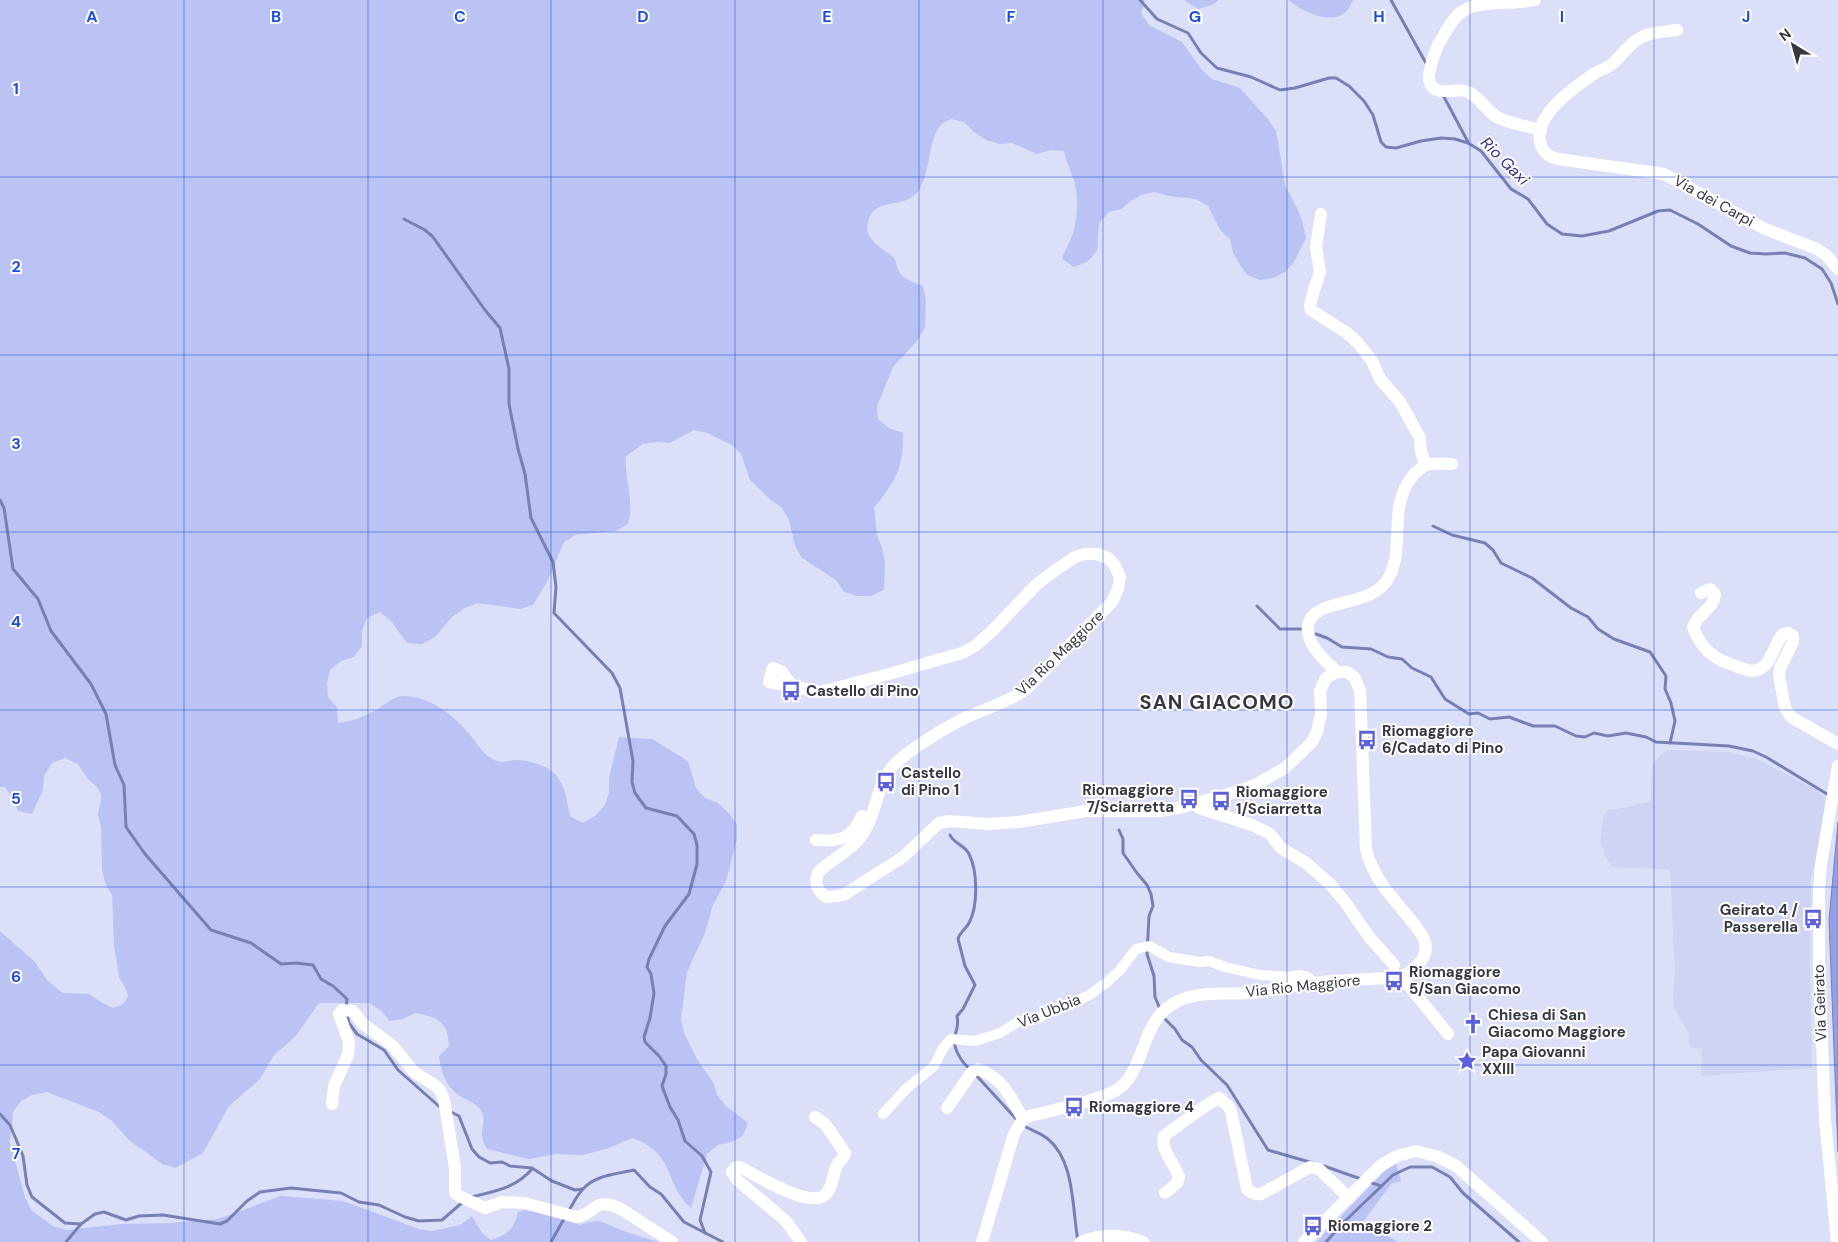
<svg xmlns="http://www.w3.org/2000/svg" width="1838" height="1242" font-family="'DM Sans',sans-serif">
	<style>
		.built { fill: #ced4f2 }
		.green { fill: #bbc3f4 }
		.water { fill: #959fe4; stroke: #7880b3 }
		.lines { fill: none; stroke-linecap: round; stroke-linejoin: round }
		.stream { stroke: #7880b3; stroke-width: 3 }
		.pedestrian { stroke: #fff; stroke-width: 10 }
		.minor { stroke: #fff; stroke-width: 12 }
		.grid { fill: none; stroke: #1d4ed8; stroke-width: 1; stroke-opacity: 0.55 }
		.labels { text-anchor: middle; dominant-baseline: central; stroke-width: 4; stroke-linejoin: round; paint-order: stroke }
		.street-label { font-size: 15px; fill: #363741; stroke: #fff }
		.poi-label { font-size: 15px; font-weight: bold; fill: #363741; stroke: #fff; text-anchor: start }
		.water-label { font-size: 16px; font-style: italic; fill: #313383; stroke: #fff }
		.district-label { font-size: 20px; font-weight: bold; letter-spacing: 1px; fill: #363741; stroke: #fff }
		.grid-label { font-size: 16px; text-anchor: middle; font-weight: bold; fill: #1d4ed8; stroke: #fff; stroke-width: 4; stroke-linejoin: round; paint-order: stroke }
	</style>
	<rect width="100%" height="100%" fill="#dbe0f8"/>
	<!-- built -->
	<path class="built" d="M1673,750L1727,752L1757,759L1813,788L1825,798L1820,848L1811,877L1810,971L1812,1068L1701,1076L1702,1049L1690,1048L1688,1032L1674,1008L1673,997L1675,973L1670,870L1612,867L1604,854L1600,841L1603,817L1608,810L1618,809L1651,801L1652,767L1660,755L1666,751Z"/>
	<!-- green -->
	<g class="green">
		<path d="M0,0H1145L1141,13L1149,25L1182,42L1202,70L1212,79L1240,88L1268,119L1276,131L1285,185L1298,210L1303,224L1306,238L1294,262L1285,272L1273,278L1260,280L1247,275L1240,265L1233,253L1230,239L1220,230L1208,206L1196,199L1168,196L1155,192L1141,195L1129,202L1122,209L1109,212L1099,223L1097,251L1087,262L1074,267L1062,259C1065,250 1070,242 1073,233C1078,217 1079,194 1073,178C1070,169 1066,161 1064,151L1051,150L1037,154L1012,143L999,144L986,140L974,132L964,122L951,119C947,121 941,124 939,127C927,146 931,171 919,190C906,211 874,195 868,222C863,239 881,247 892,256C897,259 896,265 898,270C902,279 915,283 923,286L926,300L925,327L918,340L893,367L877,406L878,419L889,428L903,433C904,468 895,482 874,508L877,535L882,548L885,562L884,590L871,596H857L844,592L836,580L802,558L795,546L789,520L782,508L771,500L750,480L741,454L732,445L707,433L694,430L670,443L657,442L643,444L626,456C624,482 635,497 628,524L616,531L575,535L564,542L548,580L533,605L520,609L478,603L465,608L453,616L435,637L422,644L407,643L391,621L380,612L367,618L362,631V646L354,657L341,661L330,670L327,683L328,697L337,707L338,723C352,721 362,718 374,711C384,706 392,696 404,696C430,696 455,716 471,736C477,743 482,753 491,758C502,765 504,761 516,760C529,760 545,765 555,774C566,786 567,802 570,816L583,823L595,816L605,805L609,792V778L619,737L652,739L688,761L696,788L705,798L718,803L729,813L737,825V839L726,881L713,905L705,933L687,972L681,1019L684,1033L697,1059L713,1082L717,1095L726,1106L748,1123L743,1136L731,1142L718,1145L707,1154L691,1208C663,1182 676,1153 632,1138L609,1148L583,1155L556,1154L529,1159L487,1149C485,1145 482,1140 482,1135C482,1126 486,1117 480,1109C475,1103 467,1100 460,1096C446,1088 441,1071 439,1056L449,1046C448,1021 437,1017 415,1013L403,1019L390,1021L381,1011L370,1003H319L295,1037L274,1055L260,1079L229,1106L203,1153L175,1168L162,1164L129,1140L111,1120L99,1112L47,1092L32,1095L21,1101L13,1112L10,1143L25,1197L31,1210L53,1226L66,1230L122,1224L171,1223L218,1219L281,1196L343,1201L419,1229L432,1231L460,1225L472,1216L482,1233L491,1240C509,1234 513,1230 518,1212L524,1210L538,1212L580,1225L589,1222L599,1221L629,1233L659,1242H0V931L35,962L47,980L63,993L89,994L101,1002L113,1008L119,1006L125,1002L128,996L126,989L119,977L114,945L112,895L105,883L102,869L101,827L98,814L101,800V794L97,787L87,778L78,764L65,758L52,763L44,776L43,790L32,814L18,811L12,798L5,787H0Z"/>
		<path d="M1184,0H1219L1212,5L1198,9Z"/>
		<path d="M1289,0H1353C1351,3 1350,8 1347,11C1332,26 1302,12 1289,0Z"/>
		<path d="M1396,1163L1401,1181L1391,1184L1363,1222L1398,1242H1316L1384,1172Z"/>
	</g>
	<!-- water -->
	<path class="water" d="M1838,822V1152L1829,920Z"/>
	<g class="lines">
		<!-- stream -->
		<g class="stream">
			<path d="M1140,0L1157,19L1188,33L1201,53L1217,68L1251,77L1280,90L1295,88L1329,78H1336L1349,86L1364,101L1373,115L1381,142L1386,147L1396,148L1421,141L1441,138L1455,139L1468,143L1481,151L1511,189L1528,199L1547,224L1562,234L1582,236L1609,231L1658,211L1670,210L1698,224L1731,246L1750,253L1766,254L1785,253L1805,258L1822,269L1831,283L1838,304"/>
			<path d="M1391,0L1427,65"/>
			<path d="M1443,95L1468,142"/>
			<path d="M404,219L425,230L433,237L485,310L500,328L509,369V404L518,449L525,474L531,518L553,562L556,587L554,613L612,673L620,688L633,761L632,782L635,793L646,808L677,816L694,834L697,845V864L689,894L665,926L649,959L647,967L651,974L654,993L650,1018L644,1037L645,1042L659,1056L666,1066V1074L662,1086L670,1107L678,1120L685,1141L702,1156L711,1172L700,1220L705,1233"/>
			<path d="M0,500L4,508L13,569L38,599L51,631L91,684L106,714L115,765L124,785L126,827L145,854L211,930L251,943L281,964L296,963L313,965L321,979L333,986L347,999L346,1008"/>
			<path d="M1433,526L1452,535L1485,543L1493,550L1501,563L1532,578L1571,608L1588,617L1598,629L1614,639L1650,652L1666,676L1665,689L1671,703L1675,721L1670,743"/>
			<path d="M1257,606L1280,629H1302"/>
			<path d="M1316,634L1327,638L1342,647L1371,649L1388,657L1402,659L1412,668L1431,677L1445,699L1469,714L1478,713L1490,719L1509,717L1533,726H1555L1576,736L1585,737L1594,733L1608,736L1626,733L1646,737L1656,742L1729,746L1753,751L1766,757L1827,794"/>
			<path d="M1119,830L1123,839V853L1137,873L1147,885L1151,894L1153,906L1149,916L1147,954L1154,976L1155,997L1160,1009"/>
			<path d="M950,835C954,844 965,845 969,854C978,872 978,906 969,923C966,929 960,932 958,939L965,966L975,985L963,1009L957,1016C959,1025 957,1027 955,1036C952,1048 962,1063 971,1070"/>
			<path d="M347,1014L349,1023L357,1034L384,1050L398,1070L441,1108"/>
			<path d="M1164,1018L1175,1029L1182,1040L1192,1047L1201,1060L1227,1085L1268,1150L1313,1163"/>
			<path d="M975,1074L1018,1121"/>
			<path d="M449,1111L459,1116L472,1149L479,1157L490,1163L502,1162L510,1166L532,1168L552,1181L575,1190L583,1189"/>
			<path d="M0,1114L10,1125L23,1156L27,1185L32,1197L65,1223L81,1224"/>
			<path d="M1024,1126C1031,1130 1041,1133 1048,1139C1075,1161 1072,1209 1078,1241"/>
			<path d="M1324,1166L1361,1179"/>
			<path d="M1369,1182L1381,1186"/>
			<path d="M472,1197C495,1191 516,1188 532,1169"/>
			<path d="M568,1212C573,1204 577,1195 583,1189C595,1175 617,1174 634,1170L650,1187L661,1194L684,1222L723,1242"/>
			<path d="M66,1242L81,1224L95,1214L104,1212L126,1220L139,1216L163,1215L220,1224L227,1221L247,1201L260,1192L291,1188L341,1193L359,1202L379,1205L405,1217L419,1221L442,1220L464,1201"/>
			<path d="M551,1242L565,1217"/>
			<path d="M1326,1242L1345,1221L1393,1175L1410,1167H1432L1450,1177L1463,1193L1519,1242"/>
		</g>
		<!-- pedestrian -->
		<path class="pedestrian" d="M883,1114L906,1089L934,1066L943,1048L951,1039L975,1041L1000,1033L1018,1022L1037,1019L1047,1013L1071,1004L1091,994L1107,982L1120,970L1136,949L1149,946L1169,957L1200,962L1209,961L1225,967L1260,975L1289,977L1299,975L1308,977L1314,983"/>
		<!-- minor -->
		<g class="minor">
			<path d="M1535,0C1514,5 1493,0 1471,7C1454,13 1448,29 1439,43C1435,51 1426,76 1430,83C1435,97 1454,88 1465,91C1478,94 1485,110 1497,117C1510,124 1527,126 1541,130"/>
			<path d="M1677,30C1664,32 1648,32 1637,40C1627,46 1621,57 1612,64C1607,68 1601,70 1595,73C1576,86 1535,114 1540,141C1541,151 1549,157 1558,159L1664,174L1765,229L1817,249L1827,256L1838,269"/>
			<path d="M1321,214L1316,247L1320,272L1314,290L1310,306L1311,310L1347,333L1358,343L1372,361L1380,379L1400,402L1420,438L1421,452L1426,465"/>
			<path d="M1701,593L1710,589L1715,594C1714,609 1698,613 1693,627C1703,656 1723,663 1751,671C1771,671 1772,647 1783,634L1788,633L1793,636V642L1780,668L1779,675L1785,708L1791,717L1838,744"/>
			<path d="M1337,672C1325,660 1305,644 1308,625C1314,596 1372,610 1389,577C1405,547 1388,509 1411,478C1415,473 1420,468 1426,465C1433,462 1444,464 1452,464"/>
			<path d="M792,686L781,671L773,668L769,682C786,685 803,688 820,692L889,674L962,653L975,646L992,631L1037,584L1057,569L1075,557L1085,554H1097L1108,558L1115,566L1120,577L1118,589L1112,602L1024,691C1005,703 985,709 965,718C946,727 914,747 898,761C875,781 878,816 859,839C848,853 830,859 818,873C814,882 817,891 826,897L838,896L845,894L903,857L939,823L949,821L988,824L1019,822L1086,811H1161L1183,807L1239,791L1259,783L1285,768L1312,742L1317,732L1321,714L1320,691L1326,678L1337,672H1347L1354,677L1360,690L1366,849C1372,875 1389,894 1406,914C1413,923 1422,932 1425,942C1430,959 1410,975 1396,978C1369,979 1340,980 1313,983C1291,986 1270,991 1249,993C1222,995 1194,990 1171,1005C1142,1024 1145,1065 1122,1086C1109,1099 1050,1111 1029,1116L1023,1119L1014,1134L982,1242"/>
			<path d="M1197,803L1199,808L1252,825L1270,834L1281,848L1306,863L1330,884L1345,902L1370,938L1394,965"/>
			<path d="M816,840C839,842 852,839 862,816"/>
			<path d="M1402,977L1448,1034"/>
			<path d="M332,1104L334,1086L348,1055L349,1042L339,1014L342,1010L353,1011L362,1023L393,1046L414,1072L433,1084L440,1090L444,1100L451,1143L455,1168V1193L459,1196L485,1208L502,1202L524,1203L577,1217C597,1213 593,1196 621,1209L672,1242"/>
			<path d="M947,1108L972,1072L978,1069C1005,1080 1009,1095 1023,1119"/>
			<path d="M1165,1193L1177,1183L1179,1177C1175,1164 1160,1150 1164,1136L1202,1108L1219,1098L1228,1106L1231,1111L1247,1189C1251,1193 1255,1195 1261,1194L1310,1167L1319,1169L1349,1198"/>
			<path d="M801,1242L786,1221L736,1179L732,1172L736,1167H740C757,1176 811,1210 826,1194C834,1185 832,1175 837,1165C839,1160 844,1159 845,1153L825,1124L815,1117"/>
			<path d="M1081,1242C1101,1234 1123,1234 1143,1242"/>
			<path d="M1304,1242L1380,1166L1397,1156L1416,1151L1436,1156L1455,1165L1542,1242"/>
			<path d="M1837,1242L1825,1119L1819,963V891L1821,864L1838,766"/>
		</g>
	</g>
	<!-- grid -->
	<path class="grid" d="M184,0V1242M368,0V1242M551,0V1242M735,0V1242M919,0V1242M1103,0V1242M1287,0V1242M1470,0V1242M1654,0V1242M0,177H1838M0,355H1838M0,532H1838M0,710H1838M0,887H1838M0,1065H1838"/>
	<!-- icons -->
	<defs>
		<symbol id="bus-bare" viewBox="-9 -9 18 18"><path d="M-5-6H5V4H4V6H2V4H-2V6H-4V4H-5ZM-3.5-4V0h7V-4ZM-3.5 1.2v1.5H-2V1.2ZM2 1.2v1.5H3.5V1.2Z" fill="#5c61d9" stroke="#fff" stroke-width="2.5" paint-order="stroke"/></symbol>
		<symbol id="church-bare" viewBox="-9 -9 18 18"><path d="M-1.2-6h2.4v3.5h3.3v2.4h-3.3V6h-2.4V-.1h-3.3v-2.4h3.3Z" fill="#5c61d9" stroke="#fff" stroke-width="2.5" paint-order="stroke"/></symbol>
		<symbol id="sight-bare" viewBox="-9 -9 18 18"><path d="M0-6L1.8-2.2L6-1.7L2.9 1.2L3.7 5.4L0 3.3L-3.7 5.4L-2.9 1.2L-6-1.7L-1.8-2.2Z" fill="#5c61d9" stroke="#fff" stroke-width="2.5" paint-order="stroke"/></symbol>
	</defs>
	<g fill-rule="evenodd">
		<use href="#bus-bare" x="777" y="677" width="28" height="28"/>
		<use href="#bus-bare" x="1353" y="726" width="28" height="28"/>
		<use href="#bus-bare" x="872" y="768" width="28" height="28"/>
		<use href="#bus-bare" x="1175" y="785" width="28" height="28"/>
		<use href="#bus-bare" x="1207" y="787" width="28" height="28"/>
		<use href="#bus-bare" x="1799" y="905" width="28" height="28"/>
		<use href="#bus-bare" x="1380" y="967" width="28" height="28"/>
		<use href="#church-bare" x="1459" y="1010" width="28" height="28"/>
		<use href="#sight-bare" x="1453" y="1047" width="28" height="28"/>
		<use href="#bus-bare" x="1060" y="1093" width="28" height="28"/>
		<use href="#bus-bare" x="1299" y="1212" width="28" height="28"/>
	</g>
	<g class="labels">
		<!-- street labels -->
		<g class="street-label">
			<text transform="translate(1714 201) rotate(29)">Via dei Carpi</text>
			<text transform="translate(1060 653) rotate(-44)">Via Rio Maggiore</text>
			<text transform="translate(1303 986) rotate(-6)">Via Rio Maggiore</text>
			<text transform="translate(1820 1003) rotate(-92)">Via Geirato</text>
			<text transform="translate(1049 1011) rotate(-22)">Via Ubbia</text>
		</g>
		<!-- poi labels -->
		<g class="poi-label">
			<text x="806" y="691">Castello di Pino</text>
			<text x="1382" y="731">Riomaggiore<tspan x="1382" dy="17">6/Cadato di Pino</tspan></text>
			<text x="901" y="773">Castello<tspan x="901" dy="17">di Pino 1</tspan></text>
			<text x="1174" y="790" text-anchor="end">Riomaggiore<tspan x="1174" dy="17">7/Sciarretta</tspan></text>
			<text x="1236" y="792">Riomaggiore<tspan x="1236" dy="17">1/Sciarretta</tspan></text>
			<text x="1798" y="910" text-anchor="end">Geirato 4 /<tspan x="1798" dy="17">Passerella</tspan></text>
			<text x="1409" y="972">Riomaggiore<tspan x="1409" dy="17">5/San Giacomo</tspan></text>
			<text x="1488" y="1015">Chiesa di San<tspan x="1488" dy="17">Giacomo Maggiore</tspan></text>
			<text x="1482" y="1052">Papa Giovanni<tspan x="1482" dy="17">XXIII</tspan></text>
			<text x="1089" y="1107">Riomaggiore 4</text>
			<text x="1328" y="1226">Riomaggiore 2</text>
		</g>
		<!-- water labels -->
		<g class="water-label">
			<text transform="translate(1505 161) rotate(45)">Rio Gaxi</text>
		</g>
		<!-- district labels -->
		<g class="district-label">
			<text x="1217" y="702">SAN GIACOMO</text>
		</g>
	</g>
	<g class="grid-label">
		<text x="92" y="22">A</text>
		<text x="276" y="22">B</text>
		<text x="460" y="22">C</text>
		<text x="643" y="22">D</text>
		<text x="827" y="22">E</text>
		<text x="1011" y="22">F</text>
		<text x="1195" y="22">G</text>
		<text x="1379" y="22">H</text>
		<text x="1562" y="22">I</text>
		<text x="1746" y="22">J</text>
		<text x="16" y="94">1</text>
		<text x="16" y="272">2</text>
		<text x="16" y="449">3</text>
		<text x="16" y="627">4</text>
		<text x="16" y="804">5</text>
		<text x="16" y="982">6</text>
		<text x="16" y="1159">7</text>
	</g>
	<!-- north arrow -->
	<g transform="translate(1793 45) rotate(323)" stroke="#ffffff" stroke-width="4" paint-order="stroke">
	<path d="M0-4L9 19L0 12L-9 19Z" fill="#363741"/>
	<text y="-8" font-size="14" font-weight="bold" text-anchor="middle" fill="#363741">N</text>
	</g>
</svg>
